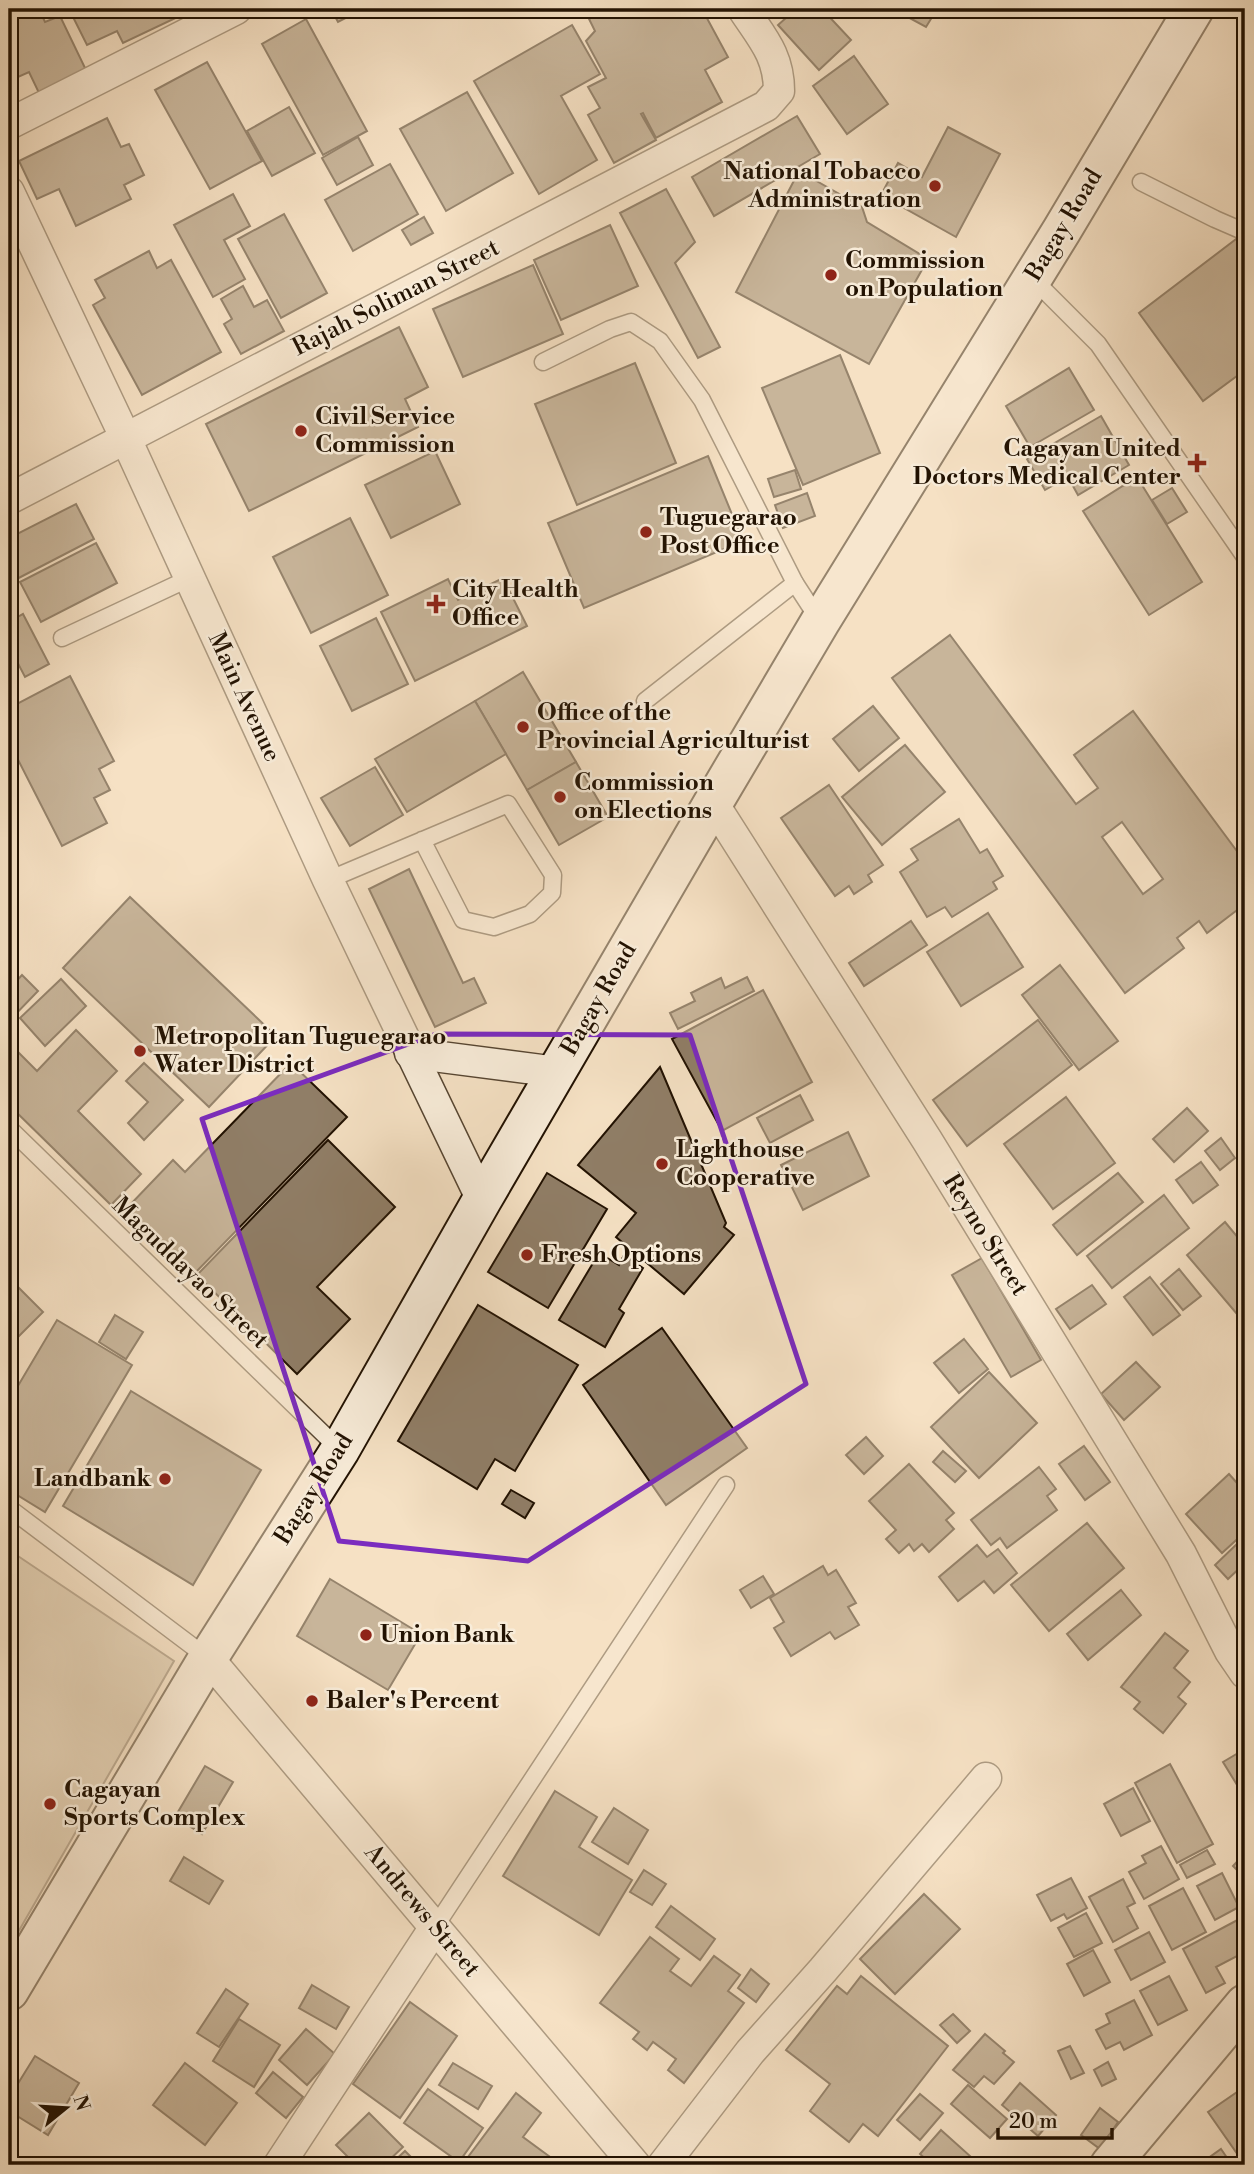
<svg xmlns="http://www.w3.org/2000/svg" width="1254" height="2174" font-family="'Libre Bodoni',serif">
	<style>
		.green { fill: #d1bea3; stroke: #7a6852; stroke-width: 2 }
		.building { fill: #907e67; stroke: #221202; stroke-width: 2; fill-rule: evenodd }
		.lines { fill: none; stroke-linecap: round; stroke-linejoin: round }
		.service-casing { stroke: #574632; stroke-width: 19 }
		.minor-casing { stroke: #574632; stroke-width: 33 }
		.secondary-casing { stroke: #221202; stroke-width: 42 }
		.service { stroke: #f8ecd9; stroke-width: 16 }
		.minor { stroke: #f8ecd9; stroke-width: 30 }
		.secondary { stroke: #f8ecd9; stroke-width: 38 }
		.marked { fill: none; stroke: #7b2cbf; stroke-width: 5; stroke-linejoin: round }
		.poi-dot { fill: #8f2418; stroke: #f8ecd9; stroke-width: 2.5 }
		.labels { text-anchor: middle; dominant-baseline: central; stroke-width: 5; stroke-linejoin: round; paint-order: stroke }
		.poi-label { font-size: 24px; font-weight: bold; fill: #221202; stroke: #f8ecd9; text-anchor: start }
		.street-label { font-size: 24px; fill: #221202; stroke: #f8ecd9 }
	</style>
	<rect width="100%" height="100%" fill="#f5e1c4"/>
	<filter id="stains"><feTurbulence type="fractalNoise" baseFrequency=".00286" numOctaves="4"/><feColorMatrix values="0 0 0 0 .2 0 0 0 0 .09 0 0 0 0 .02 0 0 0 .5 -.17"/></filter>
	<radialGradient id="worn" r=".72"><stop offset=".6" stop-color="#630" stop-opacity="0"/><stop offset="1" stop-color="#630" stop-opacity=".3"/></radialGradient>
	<!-- green -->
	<path class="green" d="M9,1550L174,1661L9,1948Z"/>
	<!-- building -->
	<g class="building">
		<path d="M9,9H39L45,22L60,16L86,70L39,93L29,72L9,81Z"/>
		<path d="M69,9H182L184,14L123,43L117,31L87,45Z"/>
		<path d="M331,9H363L338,22Z"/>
		<path d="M608,9H654L655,11L659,9H702L728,57L705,70L722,102L656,138L643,113L641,114L656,140L614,163L588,115L600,108L588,87L606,78L586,41L595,31L589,19Z"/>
		<path d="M796,9H822L851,40L819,70L778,25Z"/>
		<path d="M893,9H937L926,27Z"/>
		<path d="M306,19L367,131L323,155L262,44Z"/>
		<path d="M572,25L600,74L561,96L597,160L539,194L474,81Z"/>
		<path d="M854,56L888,104L847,134L813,86Z"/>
		<path d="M207,62L262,161L210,189L155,90Z"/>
		<path d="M467,92L513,173L446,211L400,129Z"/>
		<path d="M289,107L315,153L272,176L247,131Z"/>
		<path d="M797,116L820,154L714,216L692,177Z"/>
		<path d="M107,118L121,147L129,144L144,175L124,185L131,199L76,226L59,189L37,199L19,161Z"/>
		<path d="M948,127L1000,154L956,237L881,195L898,163L922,177Z"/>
		<path d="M358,137L373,165L337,185L322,158Z"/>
		<path d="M390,164L418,214L353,251L325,200Z"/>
		<path d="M799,171L862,207L867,222L928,259L869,364L736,292Z"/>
		<path d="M666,189L695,242L675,263L720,347L698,358L620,213Z"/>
		<path d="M233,194L250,226L224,240L245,279L213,297L174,225Z"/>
		<path d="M284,214L327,293L281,318L238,239Z"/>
		<path d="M424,217L433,233L411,245L402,230Z"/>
		<path d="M610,225L638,286L561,320L534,260Z"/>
		<path d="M1244,233L1245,370L1203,401L1139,313Z"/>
		<path d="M149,251L157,268L171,260L221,352L142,395L93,305L105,298L95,280Z"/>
		<path d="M533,265L563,334L463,377L433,309Z"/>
		<path d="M243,286L254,307L267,300L284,331L241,354L224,324L232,319L221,299Z"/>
		<path d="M399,327L428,387L405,399L418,427L249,511L206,424Z"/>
		<path d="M840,355L880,453L803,485L762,388Z"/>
		<path d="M635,363L676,463L577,505L535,404Z"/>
		<path d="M1069,368L1094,410L1030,447L1006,406Z"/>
		<path d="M1101,416L1129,465L1078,495L1068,477L1045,490L1027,459Z"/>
		<path d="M435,451L460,504L391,538L365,485Z"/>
		<path d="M708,456L743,541L584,608L548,523Z"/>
		<path d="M795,470L801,489L774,497L768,479Z"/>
		<path d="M1137,477L1202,582L1149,615L1083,511Z"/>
		<path d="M1172,488L1187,512L1167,524L1152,500Z"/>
		<path d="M807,493L815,516L783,528L775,505Z"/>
		<path d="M76,504L94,539L9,583V538Z"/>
		<path d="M350,518L388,595L311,633L273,557Z"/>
		<path d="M96,543L117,583L41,622L20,582Z"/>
		<path d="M503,578L527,626L415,681L381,612L448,579L458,600Z"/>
		<path d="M23,614L49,664L25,677L9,646V622Z"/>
		<path d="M376,618L408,684L352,711L320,646Z"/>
		<path d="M950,635L1076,804L1098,788L1074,755L1133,711L1245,862V904L1207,933L1199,921L1177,938L1184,948L1125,993L892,678ZM1122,822L1163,879L1143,894L1102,837Z"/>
		<path d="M523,672L576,762L527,790L475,701Z"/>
		<path d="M70,676L114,761L99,769L110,790L94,798L107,823L62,846L9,742V708Z"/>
		<path d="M475,701L506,754L407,812L375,759Z"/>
		<path d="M873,706L899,738L859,771L833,739Z"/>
		<path d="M905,745L945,792L882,845L842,797Z"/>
		<path d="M576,762L608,817L559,845L527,790Z"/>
		<path d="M375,767L403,815L350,846L321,798Z"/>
		<path d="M829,785L883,865L868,875L872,882L854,894L849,886L835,896L781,818Z"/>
		<path d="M959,819L980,853L987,849L1003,876L993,882L997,889L952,917L945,907L927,917L900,872L918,860L911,849Z"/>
		<path d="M409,869L463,983L474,978L486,1003L435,1027L369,889Z"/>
		<path d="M130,897L276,1036L209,1107L63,968Z"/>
		<path d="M988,913L1023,967L961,1006L927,952Z"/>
		<path d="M911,921L927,945L864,986L849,963Z"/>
		<path d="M1060,965L1118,1041L1079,1070L1022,995Z"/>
		<path d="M22,975L38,991L9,1021V985L11,987Z"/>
		<path d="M747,977L754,991L678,1029L670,1013L695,1001L691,993L721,978L725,988Z"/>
		<path d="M61,979L86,1006L45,1046L20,1018Z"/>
		<path d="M763,990L812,1082L722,1131L672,1039Z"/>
		<path d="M1038,1020L1072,1065L967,1146L933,1100Z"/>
		<path d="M76,1030L117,1071L78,1111L141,1174L111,1205L9,1105V1043L37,1071Z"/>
		<path d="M144,1063L183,1100L144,1140L128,1123L148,1102L126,1081Z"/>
		<path d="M291,1063L347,1117L194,1274L127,1208L173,1160L185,1172Z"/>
		<path d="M660,1067L726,1223L724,1227L734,1235L684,1294L616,1237L636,1213L578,1165Z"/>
		<path d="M800,1095L813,1120L770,1143L757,1118Z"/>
		<path d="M1066,1097L1115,1163L1053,1209L1004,1144Z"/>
		<path d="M1187,1108L1208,1131L1174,1162L1153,1139Z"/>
		<path d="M848,1132L869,1176L803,1210L781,1165Z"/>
		<path d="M1221,1138L1235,1158L1220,1170L1205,1151Z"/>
		<path d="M328,1140L395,1207L317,1287L350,1319L297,1374L197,1275Z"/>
		<path d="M1201,1162L1218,1185L1193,1203L1176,1180Z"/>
		<path d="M547,1173L607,1209L548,1308L488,1272Z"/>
		<path d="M1118,1173L1143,1202L1077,1255L1053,1225Z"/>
		<path d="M1164,1195L1189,1228L1112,1288L1087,1256Z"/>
		<path d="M1225,1222L1245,1246V1307L1237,1314L1187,1255Z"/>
		<path d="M599,1253L619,1265L624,1255L643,1268L619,1309L624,1313L605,1347L559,1320Z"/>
		<path d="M982,1258L1041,1360L1011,1377L952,1275Z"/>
		<path d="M1179,1269L1201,1296L1183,1310L1161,1284Z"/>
		<path d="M1150,1277L1180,1315L1153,1335L1124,1297Z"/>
		<path d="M16,1285L43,1312L13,1342L9,1338V1293Z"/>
		<path d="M1092,1285L1106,1304L1070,1329L1056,1309Z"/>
		<path d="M478,1305L578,1365L515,1471L495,1459L477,1489L398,1441Z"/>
		<path d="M115,1315L143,1332L126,1359L99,1342Z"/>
		<path d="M57,1320L132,1365L45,1512L9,1490V1401Z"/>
		<path d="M662,1328L747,1448L666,1505L583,1385Z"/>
		<path d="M964,1339L988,1369L959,1393L934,1363Z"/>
		<path d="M1136,1362L1160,1387L1124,1420L1101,1394Z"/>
		<path d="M989,1372L1037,1423L979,1478L931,1427Z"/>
		<path d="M131,1391L261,1470L193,1585L63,1506Z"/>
		<path d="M866,1437L883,1456L864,1474L846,1455Z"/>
		<path d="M1084,1446L1110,1482L1085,1500L1059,1464Z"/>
		<path d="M943,1451L966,1471L955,1482L933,1462Z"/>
		<path d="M909,1464L954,1513L946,1520L954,1529L929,1552L922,1544L914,1551L909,1544L899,1553L886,1539L896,1530L869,1501Z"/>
		<path d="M1039,1467L1056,1489L1047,1496L1057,1510L1007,1548L1000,1538L991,1545L971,1520Z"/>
		<path d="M1229,1474L1245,1492V1532L1222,1553L1186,1514Z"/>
		<path d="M511,1490L534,1503L525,1518L502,1504Z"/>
		<path d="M1087,1523L1124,1568L1049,1631L1011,1585Z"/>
		<path d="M1241,1540L1245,1545V1563L1228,1579L1215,1565Z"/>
		<path d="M977,1545L987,1557L998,1549L1017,1573L994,1593L984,1581L958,1601L939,1577Z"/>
		<path d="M823,1566L828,1575L836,1570L856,1603L848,1607L859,1625L835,1639L830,1632L791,1656L774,1628L784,1622L770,1598Z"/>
		<path d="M763,1576L774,1594L751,1608L740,1590Z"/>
		<path d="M330,1579L421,1634L388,1690L297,1636Z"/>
		<path d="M1121,1590L1141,1615L1088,1660L1067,1634Z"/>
		<path d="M1165,1633L1188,1651L1174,1668L1190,1682L1178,1697L1186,1704L1163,1733L1134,1709L1140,1702L1121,1687Z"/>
		<path d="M1245,1749V1798L1223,1762Z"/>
		<path d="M1170,1764L1213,1844L1177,1863L1135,1783Z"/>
		<path d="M205,1766L233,1782L202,1834L175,1817Z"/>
		<path d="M1133,1788L1150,1821L1121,1836L1104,1804Z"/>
		<path d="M555,1791L597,1817L579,1847L632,1880L599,1935L503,1876Z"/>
		<path d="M614,1808L648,1830L628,1864L592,1842Z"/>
		<path d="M1161,1846L1179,1879L1144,1899L1129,1872L1146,1863L1142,1856Z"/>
		<path d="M1207,1850L1215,1864L1187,1878L1180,1865Z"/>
		<path d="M1245,1853V1878L1233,1866Z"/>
		<path d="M184,1857L223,1881L209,1904L170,1881Z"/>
		<path d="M644,1870L666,1884L652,1905L630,1892Z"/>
		<path d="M1222,1873L1239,1907L1215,1920L1197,1886Z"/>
		<path d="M1071,1878L1087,1908L1067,1919L1064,1914L1051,1921L1037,1895Z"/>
		<path d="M1123,1879L1135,1903L1127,1907L1138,1928L1113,1942L1089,1897Z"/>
		<path d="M1183,1888L1206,1932L1172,1950L1149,1906Z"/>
		<path d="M924,1894L960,1929L895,1994L860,1959Z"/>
		<path d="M671,1906L715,1939L700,1960L656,1927Z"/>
		<path d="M1086,1913L1102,1943L1074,1957L1058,1928Z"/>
		<path d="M1245,1916V1952L1216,1967L1225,1983L1206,1993L1183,1949Z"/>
		<path d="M1149,1932L1165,1962L1131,1980L1115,1950Z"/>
		<path d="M650,1937L679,1959L670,1971L691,1986L714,1956L740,1975L728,1991L744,2003L684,2083L668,2070L676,2059L653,2042L647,2050L633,2039L639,2032L600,2003Z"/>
		<path d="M1093,1950L1110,1982L1084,1996L1067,1964Z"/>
		<path d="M751,1969L769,1984L756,2002L738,1988Z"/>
		<path d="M861,1976L948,2046L878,2136L863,2124L849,2142L810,2111L830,2084L786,2050L837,1986L847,1994Z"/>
		<path d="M1169,1976L1187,2010L1158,2025L1140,1991Z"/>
		<path d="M312,1985L349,2007L336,2029L299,2008Z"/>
		<path d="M226,1989L248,2004L219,2047L197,2033Z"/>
		<path d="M1134,2000L1152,2035L1124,2050L1120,2042L1106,2049L1096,2030L1110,2023L1106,2014Z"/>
		<path d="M410,2002L457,2036L400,2118L353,2084Z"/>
		<path d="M953,2014L970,2031L957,2043L940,2025Z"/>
		<path d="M239,2019L280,2045L254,2087L213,2061Z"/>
		<path d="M306,2029L335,2054L307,2085L279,2060Z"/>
		<path d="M985,2034L1005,2051L1003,2053L1014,2062L994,2084L984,2076L974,2087L953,2070Z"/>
		<path d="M1070,2046L1084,2073L1071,2079L1058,2051Z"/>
		<path d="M35,2056L79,2083L48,2135L9,2111V2098Z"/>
		<path d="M1108,2062L1116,2079L1102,2086L1094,2070Z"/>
		<path d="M185,2063L237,2103L205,2145L153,2105Z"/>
		<path d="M453,2063L492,2086L478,2109L439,2085Z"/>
		<path d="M273,2072L303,2097L286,2118L256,2093Z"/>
		<path d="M1020,2083L1056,2115L1038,2136L1002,2105Z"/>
		<path d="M968,2085L1007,2119L990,2138L951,2104Z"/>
		<path d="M1243,2088L1245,2092V2165L1208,2112Z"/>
		<path d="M428,2089L483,2128L459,2162L404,2123Z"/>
		<path d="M516,2093L541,2113L523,2137L561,2165H462Z"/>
		<path d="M920,2094L943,2113L920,2140L897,2120Z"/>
		<path d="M1100,2108L1118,2122L1100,2149L1081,2135Z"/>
		<path d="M369,2113L403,2147L384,2165H356L336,2145Z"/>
		<path d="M941,2130L970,2156L962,2165H932L920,2154Z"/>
		<path d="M1221,2149L1232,2165H1201L1200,2164Z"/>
		<path d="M405,2151L419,2165H390Z"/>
	</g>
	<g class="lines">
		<defs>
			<g id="service">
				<path d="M1141,182L1215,219L1245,232"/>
				<path d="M1032,278L1098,344L1245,557"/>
				<path d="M543,362L610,329L631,322L660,341L702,400L795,583L819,620"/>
				<path d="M62,638L190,578"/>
				<path d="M645,701L795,583"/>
				<path d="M328,880L508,804L553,875L552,893L530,914L494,927L463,920L422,840"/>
				<path d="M9,1128L340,1450"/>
				<path d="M9,1508L208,1658"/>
				<path d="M435,1927L726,1485"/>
			</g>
			<g id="minor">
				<path d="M9,124L236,9"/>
				<path d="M9,192L126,439L328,880L482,1200"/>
				<path d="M9,499L766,106L779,91C779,55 762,38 743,9"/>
				<path d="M713,803L927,1140L1181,1554L1230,1651L1245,1673"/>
				<path d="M410,1053L557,1072"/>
				<path d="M208,1658L635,2165"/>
				<path d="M279,2165L435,1927"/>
				<path d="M663,2165L750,2052L823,1970L986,1778"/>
			</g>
			<g id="secondary">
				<path d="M9,1991L208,1658L340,1450L482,1200L713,803L820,622L1062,230L1194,9"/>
				<path d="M1110,2165L1245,2004"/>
			</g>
		</defs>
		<!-- service casing -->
		<use href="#service" class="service-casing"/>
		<!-- minor casing -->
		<use href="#minor" class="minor-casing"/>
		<!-- secondary casing -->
		<use href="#secondary" class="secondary-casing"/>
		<!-- service -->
		<use href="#service" class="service"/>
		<!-- minor -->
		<use href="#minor" class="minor"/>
		<!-- secondary -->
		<use href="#secondary" class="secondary"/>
	</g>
	<!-- marked area -->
	<path d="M0 0H1254V2174H0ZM436,1034L690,1035L806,1384L528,1561L339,1541L202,1119Z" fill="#f5e1c4" fill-opacity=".55" fill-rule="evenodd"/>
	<path class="marked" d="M436,1034L690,1035L806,1384L528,1561L339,1541L202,1119Z"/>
	<!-- markers -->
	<g class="poi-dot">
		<circle cx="935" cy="186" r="7"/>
		<circle cx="831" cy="275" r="7"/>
		<circle cx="301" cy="431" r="7"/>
		<path d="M1193.5 452.5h7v7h7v7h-7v7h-7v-7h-7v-7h7z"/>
		<circle cx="646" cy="532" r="7"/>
		<path d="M432.5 593.5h7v7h7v7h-7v7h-7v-7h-7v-7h7z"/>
		<circle cx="523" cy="727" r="7"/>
		<circle cx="560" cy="797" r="7"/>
		<circle cx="140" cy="1051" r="7"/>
		<circle cx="662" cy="1164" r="7"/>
		<circle cx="527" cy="1255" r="7"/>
		<circle cx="165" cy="1479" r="7"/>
		<circle cx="366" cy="1635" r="7"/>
		<circle cx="312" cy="1701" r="7"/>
		<circle cx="50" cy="1804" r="7"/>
	</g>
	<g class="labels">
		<!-- poi labels -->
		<g class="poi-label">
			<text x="921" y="172" text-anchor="end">National Tobacco<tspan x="921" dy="28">Administration</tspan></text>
			<text x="845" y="261">Commission<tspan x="845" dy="28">on Population</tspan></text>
			<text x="315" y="417">Civil Service<tspan x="315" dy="28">Commission</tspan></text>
			<text x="1181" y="449" text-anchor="end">Cagayan United<tspan x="1181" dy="28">Doctors Medical Center</tspan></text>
			<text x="660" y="518">Tuguegarao<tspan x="660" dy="28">Post Office</tspan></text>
			<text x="452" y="590">City Health<tspan x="452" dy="28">Office</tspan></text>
			<text x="537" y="713">Office of the<tspan x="537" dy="28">Provincial Agriculturist</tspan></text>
			<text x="574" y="783">Commission<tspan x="574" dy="28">on Elections</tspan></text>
			<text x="154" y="1037">Metropolitan Tuguegarao<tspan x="154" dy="28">Water District</tspan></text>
			<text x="676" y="1150">Lighthouse<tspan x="676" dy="28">Cooperative</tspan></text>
			<text x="541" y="1255">Fresh Options</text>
			<text x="151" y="1479" text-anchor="end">Landbank</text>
			<text x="380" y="1635">Union Bank</text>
			<text x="326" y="1701">Baler's Percent</text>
			<text x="64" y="1790">Cagayan<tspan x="64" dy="28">Sports Complex</tspan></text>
		</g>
		<!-- street labels -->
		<g class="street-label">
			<text transform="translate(1064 225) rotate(-59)">Bagay Road</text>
			<text transform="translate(396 298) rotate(-27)">Rajah Soliman Street</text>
			<text transform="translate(244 697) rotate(65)">Main Avenue</text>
			<text transform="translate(599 999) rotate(-60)">Bagay Road</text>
			<text transform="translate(985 1235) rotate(58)">Reyno Street</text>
			<text transform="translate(190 1273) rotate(44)">Maguddayao Street</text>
			<text transform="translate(314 1489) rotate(-58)">Bagay Road</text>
			<text transform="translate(422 1911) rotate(50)">Andrews Street</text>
		</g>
	</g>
	<!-- margin -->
	<rect width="1254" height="2174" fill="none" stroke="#f5e1c4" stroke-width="35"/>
	<rect x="10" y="10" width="1233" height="2153" fill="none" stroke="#221202" stroke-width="3.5"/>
	<rect x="18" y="18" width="1219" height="2139" fill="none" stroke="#221202" stroke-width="2"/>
	<!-- north arrow -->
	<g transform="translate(66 2108) rotate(72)" stroke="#f8ecd9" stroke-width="5" paint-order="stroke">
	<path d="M0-5L12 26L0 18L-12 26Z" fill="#221202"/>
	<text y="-10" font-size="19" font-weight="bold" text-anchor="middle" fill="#221202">N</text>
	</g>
	<!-- scale -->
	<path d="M998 2128v10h114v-10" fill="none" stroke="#221202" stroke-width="3.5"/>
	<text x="1009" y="2128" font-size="21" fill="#221202" stroke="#f8ecd9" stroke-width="5" paint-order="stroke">20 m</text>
	<rect width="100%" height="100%" filter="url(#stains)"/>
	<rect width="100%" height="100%" fill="url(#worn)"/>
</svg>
